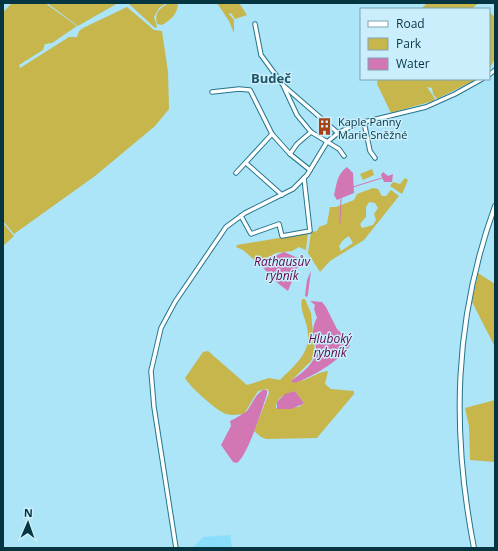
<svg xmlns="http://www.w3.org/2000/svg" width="498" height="551" font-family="'Open Sans',sans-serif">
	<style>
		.built { fill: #89dffb }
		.green { fill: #c6b64c; fill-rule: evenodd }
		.water { fill: #d377b4 }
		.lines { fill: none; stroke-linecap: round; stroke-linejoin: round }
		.stream { stroke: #d377b4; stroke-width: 1 }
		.minor-casing { stroke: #24758c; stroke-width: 5.5 }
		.major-casing { stroke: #24758c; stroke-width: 6 }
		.minor { stroke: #fff; stroke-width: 3.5 }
		.major { stroke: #fff; stroke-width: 4 }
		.labels { text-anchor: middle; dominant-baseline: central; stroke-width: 3; stroke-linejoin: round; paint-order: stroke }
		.poi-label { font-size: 11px; fill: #063542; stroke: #caeefb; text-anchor: start }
		.water-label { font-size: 12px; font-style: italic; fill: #5f094a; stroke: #caeefb }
		.quarter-label { font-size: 13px; font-weight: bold; fill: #1e5566; stroke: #caeefb }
	</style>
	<rect width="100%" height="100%" fill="#ace4f8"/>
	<!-- built -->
	<path class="built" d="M230,535L232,548H193L203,537Z"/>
	<!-- green -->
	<g class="green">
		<path d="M12,3H45L77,26L52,43L45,44L43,50L19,65L20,68L69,37H77L79,31L83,28L127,7L154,30L162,31L168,72L169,109L155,126L95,176L14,234L3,221V12Z"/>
		<path d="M47,3H118L78,26Z"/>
		<path d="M128,3H166L159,8L154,17L157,27L155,28Z"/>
		<path d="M169,3H178C178,13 171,20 162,25L157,24C154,12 160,8 169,3Z"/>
		<path d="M217,3H239L247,15L235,19L231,13L229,14L234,20V33L229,21Z"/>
		<path d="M427,3H479L471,9H421Z"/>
		<path d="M489,11L495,18V58L489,70Z"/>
		<path d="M378,79H477L437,99L433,94L432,88L427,87L435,99L433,101L391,113L377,84Z"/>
		<path d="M372,169L374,175L363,180L360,174Z"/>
		<path d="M405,178L408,180L402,194L390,186L393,182L400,184Z"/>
		<path d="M373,188L378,189L382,196H386L391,190L399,196L364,240L330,261L320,272L308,253L311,232L317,231L319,227L327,224L330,207H336L354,200L357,194ZM369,202L375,203L378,208L374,214L376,220L373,225L362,228L360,224L366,217V207ZM349,236L353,243L341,251L339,246L343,240Z"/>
		<path d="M3,223L14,236L3,246Z"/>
		<path d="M308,233L306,250L299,247L292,251L276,253L258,263L243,250L236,247L237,245Z"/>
		<path d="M478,273L495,284V347L472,302Z"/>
		<path d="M302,299H305L311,313L315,353L311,361L291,381C305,384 315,372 328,371L325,384L331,389L354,391V394L317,438L266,439L261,437L254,431L269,393L268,389L258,391L244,414C237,415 228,416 222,412C214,408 189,386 185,378L203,352L208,351L247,385L269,378L280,380C299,361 315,350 305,320C303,314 300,306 302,299ZM295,391L303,402V404L299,407L276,408C276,397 286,394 295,391Z"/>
		<path d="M495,400V462L470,460L469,426L465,408Z"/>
	</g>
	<!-- water -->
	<g class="water">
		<path d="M347,167L353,173L354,193L337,200L334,195C337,183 337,174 347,167Z"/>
		<path d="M383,172L388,176L393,174L392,182H384L381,175Z"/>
		<path d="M284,252L298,258L300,261L288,291L271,278L263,267L266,260Z"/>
		<path d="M311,271L308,294L307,297L305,296L307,280Z"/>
		<path d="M310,301L322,302L326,307L337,329L347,339L350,345C343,359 309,379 294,383L291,381C300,374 311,367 315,356C320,345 307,335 317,318L314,309L315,305Z"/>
		<path d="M263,390H267V394C262,409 248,455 237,463L233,462L221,445L231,426L230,421C233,420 246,412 247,411C252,404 255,395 263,390Z"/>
		<path d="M295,391L303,402V404L291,409H277V402L285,394Z"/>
	</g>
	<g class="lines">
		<!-- stream -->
		<g class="stream">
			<path d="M353,187L382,178"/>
			<path d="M340,223L341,199"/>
		</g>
		<defs>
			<g id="minor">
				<path d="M255,24L261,55L283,85L297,115L311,132L339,149L344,156"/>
				<path d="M489,75L495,70"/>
				<path d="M284,86L338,133"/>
				<path d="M212,92L239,89L250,90L272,134L290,154L310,170"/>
				<path d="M364,122L370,151L375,158"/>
				<path d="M290,154L297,144L311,132"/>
				<path d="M246,163L282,195"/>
				<path d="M236,173L272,134"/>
				<path d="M241,216L251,234L279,224L282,236L310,231L304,178"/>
				<path d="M176,548L154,407L151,371L161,328L175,302L226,227L245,213L293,189L307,175L327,142L338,133L356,124L426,107L455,94L482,79"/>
			</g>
			<path id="major" d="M474,548C451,430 454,319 495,206"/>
		</defs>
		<!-- minor casing -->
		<use href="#minor" class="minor-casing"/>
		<!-- major casing -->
		<use href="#major" class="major-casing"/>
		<!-- minor -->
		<use href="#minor" class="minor"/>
		<!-- major -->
		<use href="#major" class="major"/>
	</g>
	<!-- icons -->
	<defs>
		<symbol id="building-bare" viewBox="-9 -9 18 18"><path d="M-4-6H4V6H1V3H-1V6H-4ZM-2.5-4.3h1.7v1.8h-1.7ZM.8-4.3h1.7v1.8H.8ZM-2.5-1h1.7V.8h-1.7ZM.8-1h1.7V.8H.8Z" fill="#a74215" stroke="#caeefb" stroke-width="2.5" paint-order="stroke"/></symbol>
	</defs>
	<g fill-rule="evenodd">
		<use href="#building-bare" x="312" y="114" width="25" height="25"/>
	</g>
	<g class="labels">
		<!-- poi labels -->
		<g class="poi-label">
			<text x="338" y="121">Kaple Panny<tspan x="338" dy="13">Marie Sněžné</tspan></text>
		</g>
		<!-- water labels -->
		<g class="water-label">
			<text x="282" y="261">Rathausův<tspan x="282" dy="14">rybník</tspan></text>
			<text x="330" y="338">Hluboký<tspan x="330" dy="14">rybník</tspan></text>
		</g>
		<!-- quarter labels -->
		<g class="quarter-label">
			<text x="271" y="78">Budeč</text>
		</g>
	</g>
	<!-- border -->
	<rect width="498" height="551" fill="none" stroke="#063542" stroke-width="8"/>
	<!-- legend -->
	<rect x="360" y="8" width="130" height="72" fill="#caeefb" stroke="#7ca4b1"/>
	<rect x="368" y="21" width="20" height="6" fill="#ffffff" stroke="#7ca4b1"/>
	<text x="396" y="28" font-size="12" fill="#063542">Road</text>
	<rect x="368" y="38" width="20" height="12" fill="#c6b64c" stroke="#7ca4b1"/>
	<text x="396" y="48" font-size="12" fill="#063542">Park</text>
	<rect x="368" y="58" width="20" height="12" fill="#d377b4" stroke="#7ca4b1"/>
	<text x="396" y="68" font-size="12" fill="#063542">Water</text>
	<!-- north arrow -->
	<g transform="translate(28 523) rotate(2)" stroke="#caeefb" stroke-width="3" paint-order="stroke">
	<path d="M0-3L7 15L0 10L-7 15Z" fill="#063542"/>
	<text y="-6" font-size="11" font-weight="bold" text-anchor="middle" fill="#063542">N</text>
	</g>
</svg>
